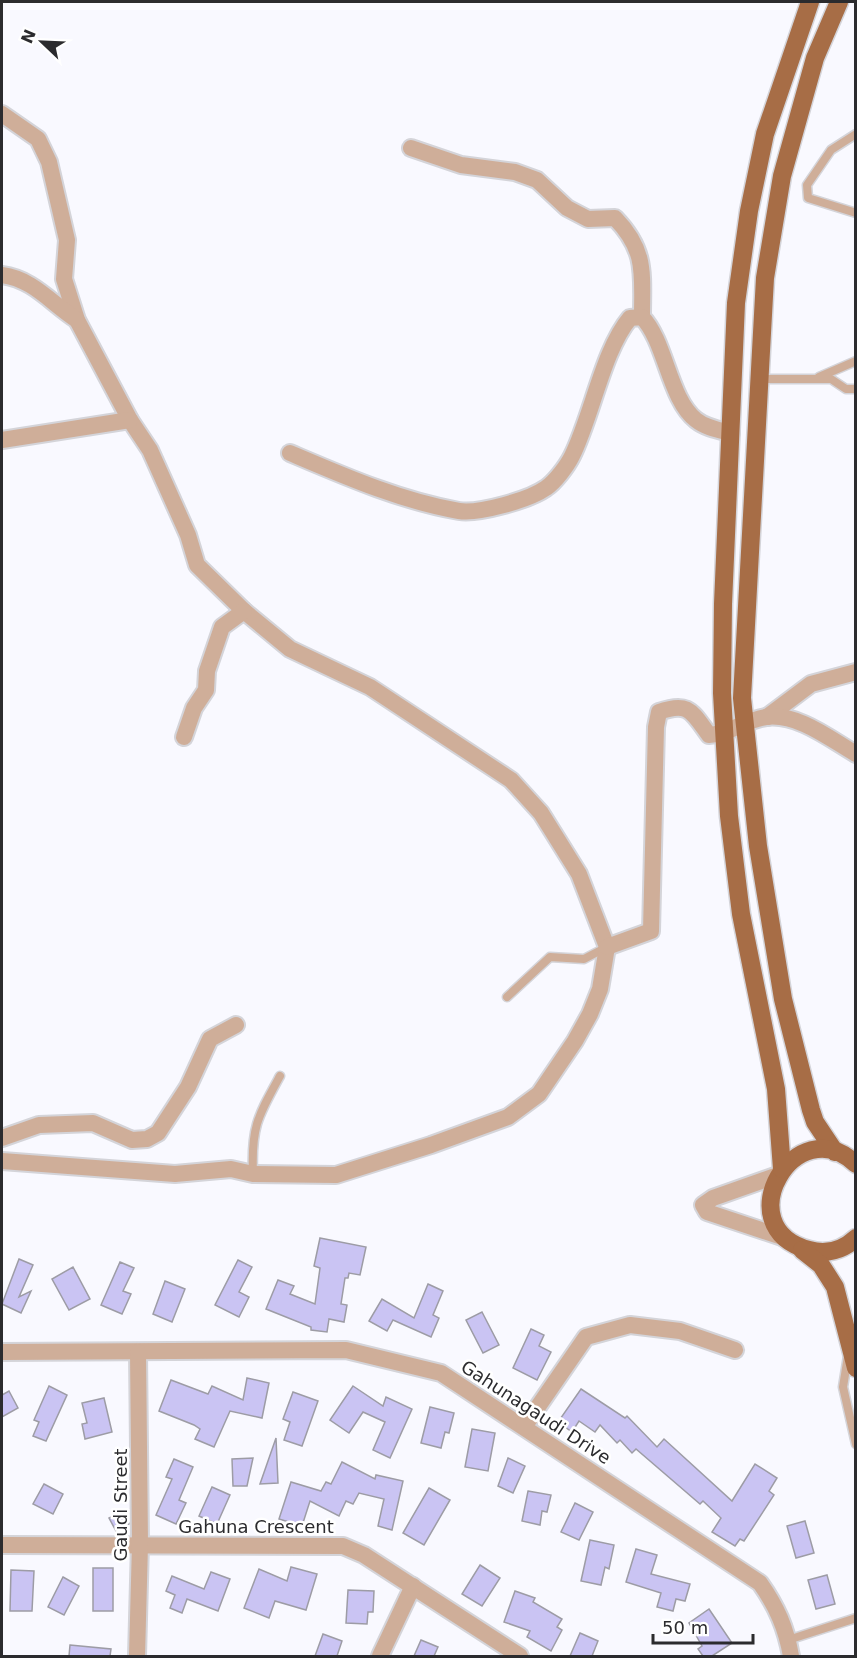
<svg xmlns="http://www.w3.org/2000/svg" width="857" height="1658" font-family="'DejaVu Sans',sans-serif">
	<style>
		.building { fill: #cac4f3; stroke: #9d9ca5; stroke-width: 1.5 }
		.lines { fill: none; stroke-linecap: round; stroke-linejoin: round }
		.lane-casing { stroke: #d4d4d9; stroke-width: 11 }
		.street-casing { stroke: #d4d4d9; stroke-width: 20 }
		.primary-casing { stroke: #d4d4d9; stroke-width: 21 }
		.lane { stroke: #cfae99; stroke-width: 8 }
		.street { stroke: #cfae99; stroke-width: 16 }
		.primary { stroke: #a76d46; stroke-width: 18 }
		.labels { text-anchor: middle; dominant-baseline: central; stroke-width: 5; stroke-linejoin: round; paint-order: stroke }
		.street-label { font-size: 18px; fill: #2b2b2e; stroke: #fff }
	</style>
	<rect width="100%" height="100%" fill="#f9f9ff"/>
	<!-- building -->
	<g class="building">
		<path d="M320,1238L366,1247L360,1275L349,1273L348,1278H345L341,1304L347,1305L344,1322L329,1319L327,1332L311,1330V1327L266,1309L278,1280L294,1286L290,1294L315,1304L320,1268L314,1266Z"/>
		<path d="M19,1259L33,1265L19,1297L31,1291L21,1313L2,1304Z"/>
		<path d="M238,1260L252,1267L239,1292L249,1297L239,1317L215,1305Z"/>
		<path d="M120,1262L134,1268L123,1291L131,1294L122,1314L101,1305Z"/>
		<path d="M73,1267L90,1299L69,1310L52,1279Z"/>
		<path d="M165,1281L185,1289L172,1322L153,1314Z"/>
		<path d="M428,1284L443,1291L433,1315L439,1318L431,1337L393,1320L387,1331L369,1321L382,1299L414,1318Z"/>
		<path d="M482,1312L499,1345L483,1353L466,1320Z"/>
		<path d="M531,1329L544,1335L539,1346L551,1352L537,1380L513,1368Z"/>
		<path d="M247,1378L269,1383L262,1418L230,1411L214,1447L195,1439L200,1429L194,1425L159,1411L171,1380L208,1394L212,1386L243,1400Z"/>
		<path d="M49,1386L67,1395L46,1441L33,1436L39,1422L34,1420Z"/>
		<path d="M353,1386L383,1406L386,1397L412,1409L390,1458L373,1450L385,1422L363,1412L349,1433L330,1420Z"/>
		<path d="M581,1389L625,1418L627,1416L657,1447L664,1439L732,1501L755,1464L777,1478L769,1491L774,1495L744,1541L740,1539L735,1546L712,1532L721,1518L703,1501L700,1504L636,1449L632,1453L620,1440L617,1443L600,1425L595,1432L579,1421L572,1432L558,1422Z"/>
		<path d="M9,1391L18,1408L2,1417V1395Z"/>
		<path d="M293,1392L318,1401L302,1446L284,1440L290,1422L283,1419Z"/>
		<path d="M104,1398L112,1432L85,1439L82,1424L87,1423L82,1403Z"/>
		<path d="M430,1407L454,1413L449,1433L445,1432L441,1448L421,1443Z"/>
		<path d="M472,1429L495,1433L488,1471L465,1467Z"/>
		<path d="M276,1438L278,1483L260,1484Z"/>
		<path d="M253,1458L247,1486H233L232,1459Z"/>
		<path d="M508,1458L525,1466L513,1493L498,1486Z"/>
		<path d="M174,1459L193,1467L179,1500L186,1503L176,1524L156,1515L172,1479L166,1477Z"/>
		<path d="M342,1462L375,1479L376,1475L403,1481L392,1530L378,1526L384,1499L359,1493L353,1504L346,1501L339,1516L310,1501L302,1526L279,1519L291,1482L321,1491L326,1482L331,1484Z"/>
		<path d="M44,1484L63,1494L53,1514L33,1504Z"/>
		<path d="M212,1487L230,1495L217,1524L199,1516Z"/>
		<path d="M429,1488L450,1500L424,1545L403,1533Z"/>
		<path d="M528,1491L551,1495L547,1512L542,1511L540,1525L522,1521Z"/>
		<path d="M575,1503L593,1512L579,1540L561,1532Z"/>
		<path d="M124,1510L129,1524L116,1531L109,1518Z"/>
		<path d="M805,1521L814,1553L796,1558L787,1526Z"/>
		<path d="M590,1540L614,1545L609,1569L605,1567L601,1585L581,1581Z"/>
		<path d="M636,1549L657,1555L651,1574L690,1584L685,1601L676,1599L673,1611L657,1607L661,1593L626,1582Z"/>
		<path d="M480,1565L500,1578L482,1606L462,1594Z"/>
		<path d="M291,1567L317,1574L306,1610L275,1601L269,1618L244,1608L259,1569L287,1581Z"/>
		<rect x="93" y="1568" width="20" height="43"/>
		<path d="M11,1570L34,1571L32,1611H10Z"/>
		<path d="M211,1572L230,1579L218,1611L187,1599L182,1613L170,1608L175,1595L166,1591L172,1576L204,1589Z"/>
		<path d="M827,1575L835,1604L816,1609L808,1580Z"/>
		<path d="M63,1577L79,1586L64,1615L48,1607Z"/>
		<path d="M348,1590L374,1591L373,1612H368L367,1624L346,1623Z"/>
		<path d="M515,1591L535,1598L533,1602L562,1619L557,1627L562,1630L551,1651L527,1637L530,1631L504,1622Z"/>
		<path d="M709,1609L732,1643L712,1656H703L698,1649L702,1646L689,1623Z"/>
		<path d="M580,1633L598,1641L592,1656H570Z"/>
		<path d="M323,1634L342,1641L337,1656H315Z"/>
		<path d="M421,1640L438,1647L434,1656H414Z"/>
		<path d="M70,1645L111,1649L110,1656H69Z"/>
	</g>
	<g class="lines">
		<defs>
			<g id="lane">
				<path d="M856,134L831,150L807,185L808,198L856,213"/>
				<path d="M819,377L856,361"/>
				<path d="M760,379H831L846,389H856"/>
				<path d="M507,997L550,957L584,959L605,948"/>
				<path d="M253,1174C251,1127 258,1116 280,1076"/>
				<path d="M848,1356L843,1387L856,1444"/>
				<path d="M788,1640L856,1618"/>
			</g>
			<g id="street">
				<path d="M2,114L38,139L49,162L67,240L64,279L77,320L130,420L150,450L188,535L197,565L244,611L290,649L370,687L511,780L541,813L579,874L607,947L600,989L590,1014L575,1041L539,1094L508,1117L431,1145L336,1175L253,1174L231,1169L175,1174L2,1161"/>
				<path d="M411,148L461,165L515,172L537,180L567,208L588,219L615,218C647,251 642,274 642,317"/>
				<path d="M2,275C33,279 51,303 77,320"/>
				<path d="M2,440L130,420"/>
				<path d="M290,453C344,476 401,501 459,511C479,514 529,500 546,488C555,482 567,466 572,456C592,416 603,350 630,318L642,317C666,342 669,399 696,420C706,428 719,430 731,433"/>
				<path d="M767,717L811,684L856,672"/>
				<path d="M184,737L194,708L206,690L207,671L222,627L244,611"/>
				<path d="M607,947L651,931L656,727L659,712C689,701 692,712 709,735C730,734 745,720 766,717C798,713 830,739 856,754"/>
				<path d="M2,1138L39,1125L93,1123L132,1140L147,1139L158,1133L188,1087L210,1039L236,1025"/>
				<path d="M778,1175L713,1198L703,1205L707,1212L785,1238"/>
				<path d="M2,1352L346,1350L441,1373L760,1583C777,1607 786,1628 791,1656"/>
				<path d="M524,1427L586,1337L630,1325L680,1331L735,1350"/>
				<path d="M2,1545L343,1546L364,1555L520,1656"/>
				<path d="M137,1656L140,1544L138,1352"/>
				<path d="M380,1656L413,1586"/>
			</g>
			<g id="primary">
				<path d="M835,1152L815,1122L811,1110L783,999L758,846L742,698L765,278L782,176L815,58L839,2"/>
				<path d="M856,1164C796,1107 725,1227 809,1250C826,1255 843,1250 856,1238"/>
				<path d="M782,1169L776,1089L741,914L729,816L722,693L723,604L736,303L749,211L765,134L810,2"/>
				<path d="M802,1250L821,1265L835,1287L856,1368"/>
			</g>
		</defs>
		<!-- lane casing -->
		<use href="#lane" class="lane-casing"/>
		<!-- street casing -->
		<use href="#street" class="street-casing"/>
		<!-- primary casing -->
		<use href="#primary" class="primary-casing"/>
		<!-- lane -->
		<use href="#lane" class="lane"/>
		<!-- street -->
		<use href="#street" class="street"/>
		<!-- primary -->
		<use href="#primary" class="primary"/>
	</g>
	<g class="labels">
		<!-- street labels -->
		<g class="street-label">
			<text transform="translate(536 1412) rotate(33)">Gahunagaudi Drive</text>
			<text transform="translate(120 1505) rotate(-90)">Gaudi Street</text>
			<text x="256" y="1526">Gahuna Crescent</text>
		</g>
	</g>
	<!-- border -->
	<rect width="857" height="1658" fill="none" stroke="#2b2b2e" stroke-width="6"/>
	<!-- north arrow -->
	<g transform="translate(42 42) rotate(293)" stroke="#ffffff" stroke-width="4.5" paint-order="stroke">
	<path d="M0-4.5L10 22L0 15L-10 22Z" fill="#2b2b2e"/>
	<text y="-9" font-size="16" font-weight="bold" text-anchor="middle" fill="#2b2b2e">N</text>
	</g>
	<!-- scale -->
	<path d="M653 1634v9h100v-9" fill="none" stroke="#2b2b2e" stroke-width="3"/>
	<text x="662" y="1634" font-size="18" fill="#2b2b2e" stroke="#ffffff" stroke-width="4.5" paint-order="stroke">50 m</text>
</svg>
